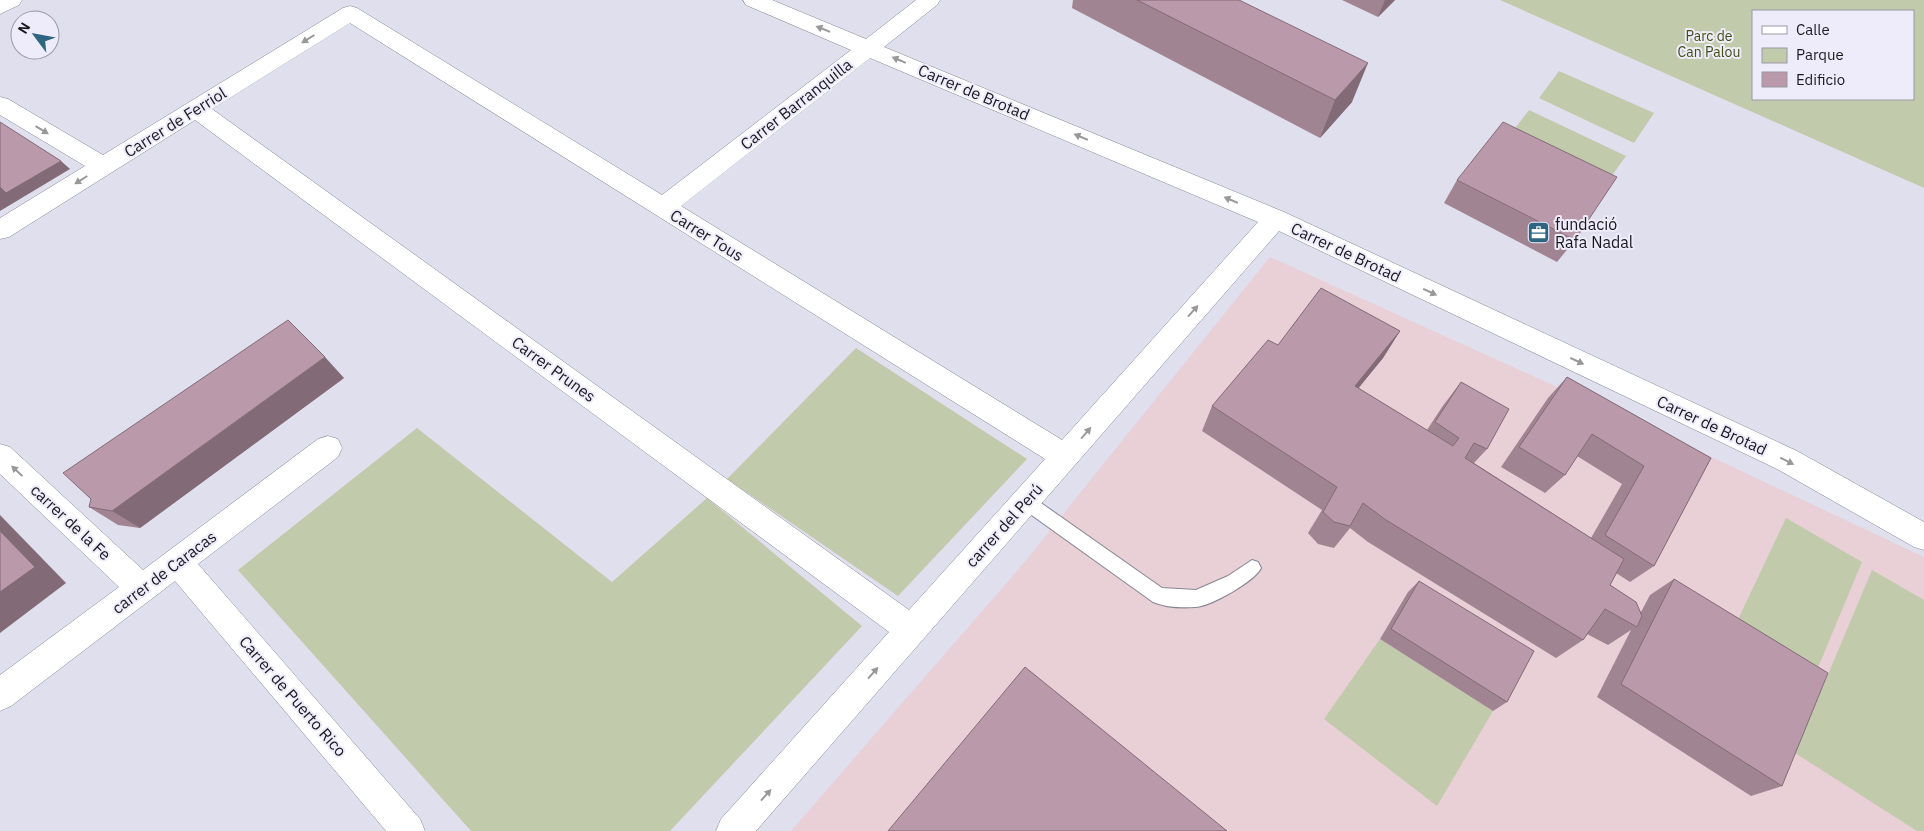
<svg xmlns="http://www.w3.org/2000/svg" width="1924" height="831" font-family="'IBM Plex Sans',sans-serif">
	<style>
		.education { fill: #e9cfd6 }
		.green { fill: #c2caac; fill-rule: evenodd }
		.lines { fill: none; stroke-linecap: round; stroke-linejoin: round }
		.lane-casing { stroke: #868593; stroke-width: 2 }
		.street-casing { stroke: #868593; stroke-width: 1 }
		.lane { fill: #fff; fill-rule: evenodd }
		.street { fill: #fff; fill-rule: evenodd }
		.wall { fill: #a08492 }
		.shaded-wall { fill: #826b77 }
		.building { fill: #ba99aa; stroke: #826b77 }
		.oneway { fill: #98989a }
		.labels { text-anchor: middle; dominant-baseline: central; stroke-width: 4; stroke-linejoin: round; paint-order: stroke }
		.far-park-label { font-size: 14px; fill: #434d18; stroke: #eeecfb }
		.street-label { font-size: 16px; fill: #1a191e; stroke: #eeecfb }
		.poi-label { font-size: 16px; fill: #1a191e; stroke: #eeecfb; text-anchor: start }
	</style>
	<rect width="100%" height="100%" fill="#e0dfee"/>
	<!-- education -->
	<path class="education" d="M1270,257L1705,454L1924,557V831H791L1023,564Z"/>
	<!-- green -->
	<g class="green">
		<path d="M1500,0H1924V188ZM1753,11H1913V99H1753Z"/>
		<path d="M1559,71L1654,113L1634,143L1539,98Z"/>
		<path d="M1529,110L1626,156L1603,188L1506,140Z"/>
		<path d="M856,348L1027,459L898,596L727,479Z"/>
		<path d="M417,428L612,582L707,498L862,626L670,831H471L238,570Z"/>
		<path d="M1786,518L1862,562L1814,677L1734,628Z"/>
		<path d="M1872,570L1924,600V831H1917L1795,753Z"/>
		<path d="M1380,639L1493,711L1437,806L1324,719Z"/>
	</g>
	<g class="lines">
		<defs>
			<path id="lane" d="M1025,493L1031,496L1162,588L1196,590L1228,576L1252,560L1258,562L1261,568C1255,581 1210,607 1195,607C1182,608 1165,607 1153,602L1019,506L1016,501L1019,496Z"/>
			<g id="street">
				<path d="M0,0H22L19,5L0,14Z"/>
				<path d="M743,0H772L866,39L916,0H940L937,5L884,47L1284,212L1797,451L1924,522V550L1914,547L1777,469L1279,231L756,831H716L721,819L889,632L195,120L9,237L0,239V218L85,166L0,115V97L8,99L103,155L343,8L350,6L357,8L662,195L851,50L746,5ZM350,23L1045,459L909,610L212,109ZM870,58L1258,222L1062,440L681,206Z"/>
				<path d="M328,436L338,439L342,448L338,457L198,564L420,819L425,831H386L175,581L11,706L0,711V675L119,587L0,474V444L10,447L143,570L318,439Z"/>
			</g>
		</defs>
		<!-- lane casing -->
		<use href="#lane" class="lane-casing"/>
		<!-- street casing -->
		<use href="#street" class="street-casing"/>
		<!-- lane -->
		<use href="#lane" class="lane"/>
		<!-- street -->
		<use href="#street" class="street"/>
	</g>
	<!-- wall -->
	<g class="wall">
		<path d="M1073,0H1239L1352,102L1320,138L1072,8Z"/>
		<path d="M1342,0H1395L1378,17Z"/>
		<path d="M1457,180L1575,240L1557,262L1444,203Z"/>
		<path d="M1400,331L1383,358L1358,388L1427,430L1442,407L1461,382L1487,449L1474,463L1591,538L1622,484L1577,456L1565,475L1545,493L1501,467L1548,398L1567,377L1711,458L1654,566L1630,582L1616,573L1610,585L1641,612L1650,595L1674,579L1782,786L1751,796L1597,697L1631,630L1608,645L1587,634L1583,640L1556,658L1368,542L1350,528L1334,548L1318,544L1308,533L1322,510L1202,431L1212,406Z"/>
		<path d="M344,378L140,528L118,525L89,507L91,499Z"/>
		<path d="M1419,581L1507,702L1493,711L1380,639L1408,592Z"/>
	</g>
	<!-- shaded-wall -->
	<g class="shaded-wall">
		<path d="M1385,0H1395L1378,17Z"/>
		<path d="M1368,63L1352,102L1320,138L1335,100Z"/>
		<path d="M61,161L70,169L0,211V186Z"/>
		<path d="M1400,331L1383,358L1340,411L1355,386Z"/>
		<path d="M325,357L344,378L140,528L112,511Z"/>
		<path d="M0,515L66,583L0,633Z"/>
	</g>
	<!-- building -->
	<g class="building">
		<path d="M1137,0H1239L1368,63L1335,100Z"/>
		<path d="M0,122L61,161L6,193L0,187Z"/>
		<path d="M1503,122L1617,177L1575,240L1457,180Z"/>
		<path d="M1321,288L1400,331L1355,386L1453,446L1459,438L1435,422L1461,382L1509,409L1487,449L1474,443L1465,458L1624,559L1610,585L1636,602L1642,616L1637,627L1605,609L1583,640L1386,520L1363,503L1350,526L1334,522L1323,512L1337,487L1212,406L1268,340L1278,345Z"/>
		<path d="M288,320L325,357L112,511L89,507L91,499L63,473Z"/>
		<path d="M1567,377L1711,458L1654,566L1605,535L1644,466L1592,434L1565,475L1519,447Z"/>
		<path d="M0,531L35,567L0,592Z"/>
		<path d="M1674,579L1828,673L1782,786L1621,684Z"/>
		<path d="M1419,581L1534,651L1507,702L1391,629Z"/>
		<path d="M1025,667L1227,831H888Z"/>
	</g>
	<!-- one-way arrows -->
	<defs><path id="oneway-solid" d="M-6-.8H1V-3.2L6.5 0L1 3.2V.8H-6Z" transform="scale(1.25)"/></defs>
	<g class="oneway">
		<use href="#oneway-solid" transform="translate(823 29) rotate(-158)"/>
		<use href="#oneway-solid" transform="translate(308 39) rotate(148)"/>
		<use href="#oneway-solid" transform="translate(899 60) rotate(-157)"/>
		<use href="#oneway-solid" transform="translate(42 130) rotate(31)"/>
		<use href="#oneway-solid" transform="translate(1081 137) rotate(-157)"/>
		<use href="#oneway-solid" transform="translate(81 180) rotate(148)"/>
		<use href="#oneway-solid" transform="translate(1231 200) rotate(-157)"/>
		<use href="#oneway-solid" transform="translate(1430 292) rotate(25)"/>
		<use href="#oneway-solid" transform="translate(1193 311) rotate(-48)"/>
		<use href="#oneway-solid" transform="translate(1577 361) rotate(25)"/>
		<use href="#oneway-solid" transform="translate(1086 433) rotate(-49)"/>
		<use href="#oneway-solid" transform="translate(1787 461) rotate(27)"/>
		<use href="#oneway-solid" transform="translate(17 471) rotate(-137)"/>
		<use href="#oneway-solid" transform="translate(873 673) rotate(-49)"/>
		<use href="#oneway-solid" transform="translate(766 795) rotate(-48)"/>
	</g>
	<!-- icons -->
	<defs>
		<symbol id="office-square" viewBox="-11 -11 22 22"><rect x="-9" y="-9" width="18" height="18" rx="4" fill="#2f6580" stroke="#eeecfb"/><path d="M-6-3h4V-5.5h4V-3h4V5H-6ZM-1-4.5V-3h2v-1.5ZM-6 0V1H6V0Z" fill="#fff"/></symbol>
	</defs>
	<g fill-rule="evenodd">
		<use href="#office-square" x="1526" y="220" width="25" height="25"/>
	</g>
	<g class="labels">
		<!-- far-park labels -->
		<g class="far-park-label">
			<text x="1709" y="36">Parc de<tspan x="1709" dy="16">Can Palou</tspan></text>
		</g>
		<!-- street labels -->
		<g class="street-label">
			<text transform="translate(974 92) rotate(23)">Carrer de Brotad</text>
			<text transform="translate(796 104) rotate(-38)">Carrer Barranquilla</text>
			<text transform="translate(175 122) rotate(-32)">Carrer de Ferriol</text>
			<text transform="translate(707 235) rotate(32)">Carrer Tous</text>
			<text transform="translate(1346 252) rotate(25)">Carrer de Brotad</text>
			<text transform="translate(554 369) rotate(36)">Carrer Prunes</text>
			<text transform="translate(1712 425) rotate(25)">Carrer de Brotad</text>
			<text transform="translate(71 522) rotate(43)">carrer de la Fe</text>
			<text transform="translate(1004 525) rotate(-48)">carrer del Perú</text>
			<text transform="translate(164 572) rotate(-37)">carrer de Caracas</text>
			<text transform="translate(293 696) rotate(49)">Carrer de Puerto Rico</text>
		</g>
		<!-- poi labels -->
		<g class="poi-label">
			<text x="1555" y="224">fundació<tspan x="1555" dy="18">Rafa Nadal</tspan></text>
		</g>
	</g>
	<!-- legend -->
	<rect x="1752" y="10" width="162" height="90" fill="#eeecfb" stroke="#9998a3"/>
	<rect x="1762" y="26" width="25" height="8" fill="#ffffff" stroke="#9998a3"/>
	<text x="1796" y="35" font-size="15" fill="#1a191e">Calle</text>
	<rect x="1762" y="48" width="25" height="15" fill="#c2caac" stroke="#9998a3"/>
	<text x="1796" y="60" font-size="15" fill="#1a191e">Parque</text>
	<rect x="1762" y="72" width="25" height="15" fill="#ba99aa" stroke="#9998a3"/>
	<text x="1796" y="85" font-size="15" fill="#1a191e">Edificio</text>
	<!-- north arrow -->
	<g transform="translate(35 35) rotate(302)"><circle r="24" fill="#eeecfb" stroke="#9998a3"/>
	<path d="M0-4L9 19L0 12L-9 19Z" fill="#2f6580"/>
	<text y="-8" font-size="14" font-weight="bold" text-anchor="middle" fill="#1a191e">N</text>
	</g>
</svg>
